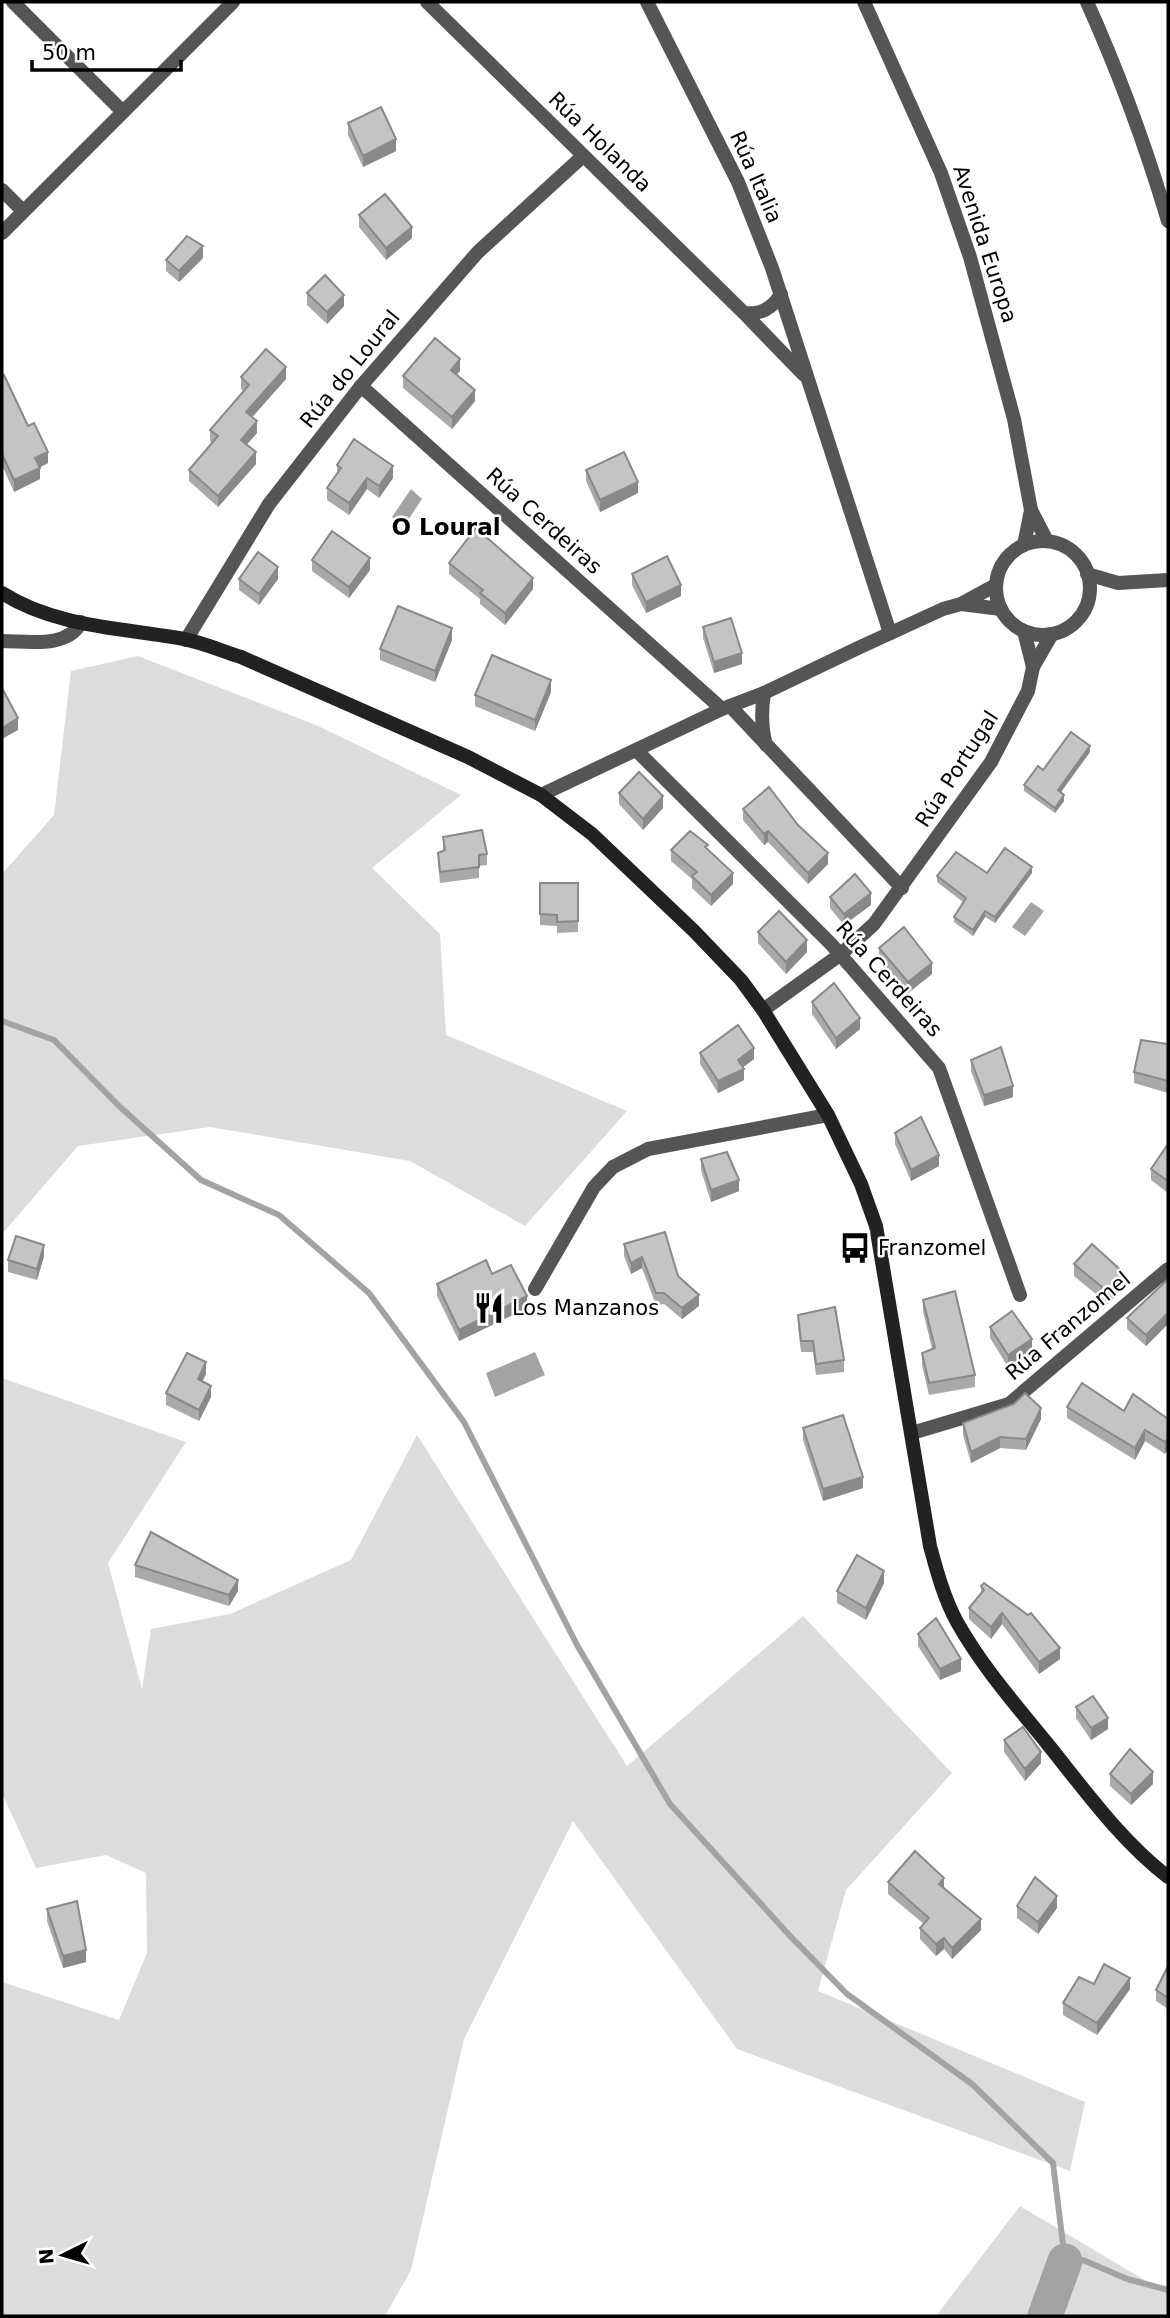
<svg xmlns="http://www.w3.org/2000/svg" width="1170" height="2318" font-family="'DejaVu Sans',sans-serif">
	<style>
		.green { fill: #dcdcdc }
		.water { fill: #a3a3a3 }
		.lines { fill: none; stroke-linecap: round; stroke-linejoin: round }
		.stream { stroke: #a3a3a3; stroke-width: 6 }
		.river { stroke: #a3a3a3; stroke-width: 35 }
		.street { stroke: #555; stroke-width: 14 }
		.secondary { stroke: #222; stroke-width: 14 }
		.wall { fill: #a9a9a9 }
		.shaded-wall { fill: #898989 }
		.building { fill: #c4c4c4; stroke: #898989; stroke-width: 2 }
		.labels { text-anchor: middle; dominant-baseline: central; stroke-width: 5; stroke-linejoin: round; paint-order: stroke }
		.street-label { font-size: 21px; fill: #000; stroke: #fff }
		.poi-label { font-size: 21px; fill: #000; stroke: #fff; text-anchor: start }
		.neighbourhood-label { font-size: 23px; font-weight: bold; fill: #000; stroke: #fff }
	</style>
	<rect width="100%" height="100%" fill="#fff"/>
	<!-- green -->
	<g class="green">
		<path d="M138,656L316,725L461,795L372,868L440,934L446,1035L627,1111L525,1226L410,1161L210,1127L78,1146L2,1234V874L54,815L71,671Z"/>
		<path d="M2,1378L186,1442L108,1563L142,1689L151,1629L230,1614L351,1560L417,1435L627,1766L803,1616L952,1773L846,1890L818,1991L1085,2102L1070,2171L737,2049L573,1821L464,2039L411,2270L385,2316H2V1982L119,2020L147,1953L146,1873L106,1855L36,1868L2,1793Z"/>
		<path d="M1020,2206L1168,2294V2316H936Z"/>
	</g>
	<!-- water -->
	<g class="water">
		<path d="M411,489L422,499L404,526L392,517Z"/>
		<path d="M1031,902L1044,911L1025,936L1012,927Z"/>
		<path d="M535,1352L545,1375L495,1397L486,1373Z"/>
	</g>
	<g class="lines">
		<!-- stream -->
		<path class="stream" d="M2,1021L54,1040L119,1106L201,1180L279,1215L369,1293L464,1422L577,1645L670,1804L791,1937L847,1994L972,2084L1053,2163L1065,2261L1083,2260L1127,2279L1168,2290"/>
		<!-- river -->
		<path class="river" d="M1045,2316L1065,2261"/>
		<!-- street -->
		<g class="street">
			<path d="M13,2L123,112"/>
			<path d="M427,2L744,313L804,375"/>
			<path d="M647,2L738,182L772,268L890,633"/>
			<path d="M864,2L941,173L970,257L1014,419L1031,510L1047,541"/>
			<path d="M1087,2C1119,73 1146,147 1168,221"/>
			<path d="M2,190L23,211"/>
			<path d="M2,233L233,2"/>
			<path d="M744,313C760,315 773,308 781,294"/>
			<path d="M361,386L722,709L541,795"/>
			<circle cx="1043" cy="588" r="47"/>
			<path d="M1024,545L1031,510"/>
			<path d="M1087,574L1118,583L1168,580"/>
			<path d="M961,604L1001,609"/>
			<path d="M1024,631L1033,667"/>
			<path d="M186,640L269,504L361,386L478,252L583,156"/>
			<path d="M2,641C27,641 68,649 81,622"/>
			<path d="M764,693C761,712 761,727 766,745"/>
			<path d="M730,706L902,888"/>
			<path d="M722,709L764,693L858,648L943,609L961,604L996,585"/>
			<path d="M636,750L831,944L939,1068L1020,1295"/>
			<path d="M763,1010L841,954L874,924L991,762L1028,691L1033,667L1052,634"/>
			<path d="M535,1289L594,1187L613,1167L648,1149L828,1115"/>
			<path d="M912,1433L1009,1404L1168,1269"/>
		</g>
		<!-- secondary -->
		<path class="secondary" d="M2,593C55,627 123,628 184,639C204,643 222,651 241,657L468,757L541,795L592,834L694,931L741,980L763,1010L828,1115L861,1184L876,1226L930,1546C937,1572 944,1598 957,1622C981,1665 1015,1704 1046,1742C1084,1789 1120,1840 1168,1877"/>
	</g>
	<!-- wall -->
	<g class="wall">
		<path d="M348,123L396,151L363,167L348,135Z"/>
		<path d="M359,215L412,238L386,260L359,227Z"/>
		<path d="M203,258L179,282L166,271V260Z"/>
		<path d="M307,293L344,306L327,324L307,305Z"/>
		<path d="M460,371L457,374L475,401L452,429L403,388V376Z"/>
		<path d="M2,376L48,463L40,467V479L14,492L2,465Z"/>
		<path d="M241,377L286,379L252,417L257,433L246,444L256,464L218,507L189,481V470L212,443L210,441V430L243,391L241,389Z"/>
		<path d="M337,465L393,478L379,498L367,489L349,515L327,500V488L337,474Z"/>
		<path d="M586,470L638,493L600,512L586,481Z"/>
		<path d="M312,560L370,570L349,598L312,571Z"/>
		<path d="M449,563L533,589L505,625L480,604V599L449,574Z"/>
		<path d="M632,574L681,596L646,613L632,585Z"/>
		<path d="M239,579H278L259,605L239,590Z"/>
		<path d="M703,627L742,664L714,673L703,638Z"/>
		<path d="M452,640L435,682L380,660V649Z"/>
		<path d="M551,692L535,731L475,706V695Z"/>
		<path d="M1090,752L1061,792L1064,801L1055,813L1024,791V785L1043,770Z"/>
		<path d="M619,793L663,808L643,830L619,804Z"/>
		<path d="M743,809L828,864L808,884L768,842L764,845L743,820Z"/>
		<path d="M443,837L487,854V865L479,866V878L440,883L438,864V853L443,851Z"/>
		<path d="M671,850H708L733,884L711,906L692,888V879L671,861Z"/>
		<path d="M987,873H1032L995,923L985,917L973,936L954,922V917L963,902L937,882V876Z"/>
		<path d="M578,883V932L557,933V926L540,925V914Z"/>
		<path d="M830,897L871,905L844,925L830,908Z"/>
		<path d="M758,932L807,952L786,974L758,943Z"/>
		<path d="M879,948L932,974L908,993L879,959Z"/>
		<path d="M812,1002L860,1029L836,1049L812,1014Z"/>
		<path d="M1168,1044V1093L1134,1083V1072Z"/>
		<path d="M700,1053L754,1059L743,1067L744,1080L718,1093L700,1064Z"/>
		<path d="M971,1060L1013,1097L984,1106L971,1071Z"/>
		<path d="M895,1133L939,1166L911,1181L895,1144Z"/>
		<path d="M1168,1144V1193L1151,1180V1169Z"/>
		<path d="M701,1159L739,1191L711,1202L701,1170Z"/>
		<path d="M624,1244L678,1276L699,1306L682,1319L664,1304L656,1305L642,1268L631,1274L624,1256Z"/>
		<path d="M44,1256L37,1280L8,1272V1260Z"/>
		<path d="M1074,1264L1125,1285L1108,1304L1074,1276Z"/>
		<path d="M492,1274L527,1308L459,1341L437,1296V1284Z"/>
		<path d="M1168,1279V1324L1146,1346L1127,1329V1318Z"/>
		<path d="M923,1300L975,1375V1387L929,1395L922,1365V1353L932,1349L923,1311Z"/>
		<path d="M798,1315L844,1360V1372L816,1375L813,1352H801L798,1327Z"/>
		<path d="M990,1327L1032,1350L1008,1367L990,1338Z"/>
		<path d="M206,1374L202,1381L211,1397L199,1421L166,1405V1393Z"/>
		<path d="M1067,1407L1124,1411L1168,1419L1165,1454L1145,1441L1135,1460L1067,1418Z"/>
		<path d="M1041,1419L1026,1450L1000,1448L971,1463L963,1435V1423Z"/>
		<path d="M803,1428L863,1488L823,1501L803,1440Z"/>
		<path d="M135,1565L238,1591L229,1606L135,1577Z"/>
		<path d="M884,1583L866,1620L837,1603V1591Z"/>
		<path d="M981,1586L1060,1659L1039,1674L1002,1624L991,1639L969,1619V1608L981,1594Z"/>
		<path d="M918,1634L961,1671L940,1680L918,1646Z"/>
		<path d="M1076,1707L1108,1729L1091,1740L1076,1718Z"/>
		<path d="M1004,1740L1041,1763L1025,1781L1004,1752Z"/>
		<path d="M1110,1774L1153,1784L1131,1805L1110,1786Z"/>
		<path d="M888,1882L944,1889L981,1930L952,1959L944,1949L936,1956L920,1939V1928L924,1924L888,1894Z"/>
		<path d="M1017,1906L1057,1908L1038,1934L1017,1918Z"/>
		<path d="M47,1909L86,1962L63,1968L47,1921Z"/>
		<path d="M1168,1966V2009L1156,2001V1990Z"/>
		<path d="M1094,1984L1130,1989L1097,2035L1063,2015V2003Z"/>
	</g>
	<!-- shaded-wall -->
	<g class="shaded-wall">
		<path d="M396,139V151L363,167V156Z"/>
		<path d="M412,227V238L386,260V248Z"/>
		<path d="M203,246V258L179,282V271Z"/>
		<path d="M344,295V306L327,324V312Z"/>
		<path d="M460,359V371L451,381V370Z"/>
		<path d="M286,367V379L246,424V412Z"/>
		<path d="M475,390V401L452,429V417Z"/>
		<path d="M257,421V433L241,451V440Z"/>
		<path d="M48,452V463L35,470V458Z"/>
		<path d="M256,452V464L218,507V496Z"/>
		<path d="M393,466V478L379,498V486Z"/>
		<path d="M40,468V479L14,492V480Z"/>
		<path d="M367,478V489L349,515V503Z"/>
		<path d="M638,482V493L600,512V500Z"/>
		<path d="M370,558V570L349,598V587Z"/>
		<path d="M278,567V579L259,605V594Z"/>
		<path d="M533,578V589L505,625V613Z"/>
		<path d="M681,585V596L646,613V602Z"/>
		<path d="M452,628V640L435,682V671Z"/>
		<path d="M742,653V664L714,673V662Z"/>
		<path d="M551,680V692L535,731V720Z"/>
		<path d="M18,718V730L2,739V728Z"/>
		<path d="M1090,746V752L1058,796V790Z"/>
		<path d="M1064,795V801L1055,813V808Z"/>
		<path d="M663,796V808L643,830V819Z"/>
		<path d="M768,831V842L764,845V834Z"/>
		<path d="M828,853V864L808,884V873Z"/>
		<path d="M1032,867V873L995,923V917Z"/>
		<path d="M733,873V884L711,906V895Z"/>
		<path d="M871,893V905L844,925V914Z"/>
		<path d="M985,911V917L973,936V930Z"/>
		<path d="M807,940V952L786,974V962Z"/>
		<path d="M932,963V974L908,993V982Z"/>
		<path d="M860,1018V1029L836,1049V1038Z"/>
		<path d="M754,1048V1059L738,1071V1060Z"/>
		<path d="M744,1069V1080L718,1093V1081Z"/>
		<path d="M1013,1086V1097L984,1106V1095Z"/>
		<path d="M939,1155V1166L911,1181V1170Z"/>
		<path d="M739,1180V1191L711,1202V1190Z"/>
		<path d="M44,1245V1256L37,1280V1269Z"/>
		<path d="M642,1257V1268L631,1274V1263Z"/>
		<path d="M1125,1274V1285L1108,1304V1292Z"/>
		<path d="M699,1295V1306L682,1319V1308Z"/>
		<path d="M527,1296V1308L459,1341V1330Z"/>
		<path d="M1168,1313V1324L1146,1346V1335Z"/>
		<path d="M1032,1339V1350L1008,1367V1355Z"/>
		<path d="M206,1362V1374L198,1390V1379Z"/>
		<path d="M211,1386V1397L199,1421V1410Z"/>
		<path d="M1041,1408V1419L1026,1450V1439Z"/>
		<path d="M1145,1430V1441L1135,1460V1448Z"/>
		<path d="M1000,1437V1448L971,1463V1452Z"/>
		<path d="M1168,1438V1449L1165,1454V1442Z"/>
		<path d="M863,1477V1488L823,1501V1489Z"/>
		<path d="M884,1571V1583L866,1620V1608Z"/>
		<path d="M238,1580V1591L229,1606V1595Z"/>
		<path d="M1002,1613V1624L991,1639V1627Z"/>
		<path d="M1060,1648V1659L1039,1674V1662Z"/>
		<path d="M961,1659V1671L940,1680V1669Z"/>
		<path d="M1108,1718V1729L1091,1740V1728Z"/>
		<path d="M1041,1752V1763L1025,1781V1769Z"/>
		<path d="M1153,1772V1784L1131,1805V1794Z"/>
		<path d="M944,1878V1889L939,1884Z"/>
		<path d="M1057,1896V1908L1038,1934V1922Z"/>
		<path d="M981,1919V1930L952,1959V1948Z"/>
		<path d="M944,1938V1949L936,1956V1944Z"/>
		<path d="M86,1950V1962L63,1968V1956Z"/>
		<path d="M1130,1978V1989L1097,2035V2023Z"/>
	</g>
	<!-- building -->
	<g class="building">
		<path d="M381,107L396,139L363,156L348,123Z"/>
		<path d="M385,194L412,227L386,248L359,215Z"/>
		<path d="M187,236L203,246L179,271L166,260Z"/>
		<path d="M325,275L344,295L327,312L307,293Z"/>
		<path d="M435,338L460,359L451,370L475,390L452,417L403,376Z"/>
		<path d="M266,349L286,367L246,412L257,421L241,440L256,452L218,496L189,470L218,436L210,430L249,385L241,377Z"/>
		<path d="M4,375L28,426L34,423L48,452L35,458L40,468L14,480L2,454V376Z"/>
		<path d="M354,439L393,466L379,486L367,478L349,503L327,488L341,468L337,465Z"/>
		<path d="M624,452L638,482L600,500L586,470Z"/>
		<path d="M476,528L533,578L505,613L480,593L483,590L449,563Z"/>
		<path d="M332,531L370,558L349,587L312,560Z"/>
		<path d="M258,552L278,567L259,594L239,579Z"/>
		<path d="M667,556L681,585L646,602L632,574Z"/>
		<path d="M398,606L452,628L435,671L380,649Z"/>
		<path d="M731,618L742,653L714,662L703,627Z"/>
		<path d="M492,655L551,680L535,720L475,695Z"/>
		<path d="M2,688L18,718L2,728Z"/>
		<path d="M1071,732L1090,746L1058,790L1064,795L1055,808L1024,785L1038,766L1043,770Z"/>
		<path d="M639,772L663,796L643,819L619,793Z"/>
		<path d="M769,787L798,825L828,853L808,873L768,831L764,834L743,809Z"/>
		<path d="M482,830L487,854L479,855V867L440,872L438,853L445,850L443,837Z"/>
		<path d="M690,831L708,845L705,847L733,873L711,895L692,876L697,872L671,850Z"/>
		<path d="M1005,848L1032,867L995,917L985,911L973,930L954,917L966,898L937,876L956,852L987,873Z"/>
		<path d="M855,874L871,893L844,914L830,897Z"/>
		<path d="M540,883H578V921L557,922V915L540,914Z"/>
		<path d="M779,911L807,940L786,962L758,932Z"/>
		<path d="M904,927L932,963L908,982L879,948Z"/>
		<path d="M834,983L860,1018L836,1038L812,1002Z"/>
		<path d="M738,1025L754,1048L738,1060L744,1069L718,1081L700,1053Z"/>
		<path d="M1141,1040L1168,1044V1081L1134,1072Z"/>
		<path d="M1001,1047L1013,1086L984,1095L971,1060Z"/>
		<path d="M921,1117L939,1155L911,1170L895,1133Z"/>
		<path d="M1168,1144V1181L1151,1169Z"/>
		<path d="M727,1152L739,1180L711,1190L701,1159Z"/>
		<path d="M665,1232L678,1276L699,1295L682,1308L664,1293H656L642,1257L631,1263L624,1244Z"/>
		<path d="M16,1236L44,1245L37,1269L8,1260Z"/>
		<path d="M1092,1244L1125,1274L1108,1292L1074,1264Z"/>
		<path d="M486,1260L492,1274L511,1265L527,1296L459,1330L437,1284Z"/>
		<path d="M1168,1279V1313L1146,1335L1127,1318Z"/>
		<path d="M955,1291L975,1375L929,1383L922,1353L935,1348L923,1300Z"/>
		<path d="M835,1307L844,1360L816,1364L813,1341H801L798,1315Z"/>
		<path d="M1012,1311L1032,1339L1008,1355L990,1327Z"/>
		<path d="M187,1353L206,1362L198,1379L211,1386L199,1410L166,1393Z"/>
		<path d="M1082,1383L1124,1411L1133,1394L1168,1419V1438L1165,1442L1145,1430L1135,1448L1067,1407Z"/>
		<path d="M1025,1393L1041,1408L1026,1439L1000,1437L971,1452L963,1423L1014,1404Z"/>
		<path d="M843,1415L863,1477L823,1489L803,1428Z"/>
		<path d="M151,1532L238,1580L229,1595L135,1565Z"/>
		<path d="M857,1555L884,1571L866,1608L837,1591Z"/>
		<path d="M984,1583L1028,1615L1031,1613L1060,1648L1039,1662L1002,1613L991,1627L969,1608L984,1590L981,1586Z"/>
		<path d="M936,1618L961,1659L940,1669L918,1634Z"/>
		<path d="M1093,1696L1108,1718L1091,1728L1076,1707Z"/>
		<path d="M1023,1727L1041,1752L1025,1769L1004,1740Z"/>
		<path d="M1130,1749L1153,1772L1131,1794L1110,1774Z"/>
		<path d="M915,1851L944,1878L939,1884L981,1919L952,1948L944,1938L936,1944L920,1928L929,1918L888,1882Z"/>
		<path d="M1035,1877L1057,1896L1038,1922L1017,1906Z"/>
		<path d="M77,1901L86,1950L63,1956L47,1909Z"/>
		<path d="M1104,1964L1130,1978L1097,2023L1063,2003L1079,1977L1094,1984Z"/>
		<path d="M1168,1966V1998L1156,1990Z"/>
	</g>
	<!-- icons -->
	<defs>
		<symbol id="bus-bare" viewBox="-9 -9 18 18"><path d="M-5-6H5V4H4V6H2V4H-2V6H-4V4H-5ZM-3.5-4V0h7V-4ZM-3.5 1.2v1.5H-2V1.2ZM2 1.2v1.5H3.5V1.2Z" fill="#000" stroke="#fff" stroke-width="2.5" paint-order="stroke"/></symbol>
		<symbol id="restaurant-bare" viewBox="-9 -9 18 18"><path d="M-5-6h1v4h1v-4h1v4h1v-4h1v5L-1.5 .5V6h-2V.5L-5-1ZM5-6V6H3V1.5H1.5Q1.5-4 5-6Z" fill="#000" stroke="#fff" stroke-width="2.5" paint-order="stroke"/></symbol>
	</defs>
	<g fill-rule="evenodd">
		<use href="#bus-bare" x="833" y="1226" width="44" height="44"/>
		<use href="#restaurant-bare" x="467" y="1286" width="44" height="44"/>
	</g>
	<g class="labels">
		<!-- street labels -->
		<g class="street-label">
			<text transform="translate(600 142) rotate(44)">Rúa Holanda</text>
			<text transform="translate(756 177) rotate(66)">Rúa Italia</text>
			<text transform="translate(985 244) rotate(72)">Avenida Europa</text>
			<text transform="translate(350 369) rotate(-51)">Rúa do Loural</text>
			<text transform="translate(544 521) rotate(42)">Rúa Cerdeiras</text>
			<text transform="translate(957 769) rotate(-57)">Rúa Portugal</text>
			<text transform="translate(889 979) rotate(48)">Rúa Cerdeiras</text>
			<text transform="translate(1068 1326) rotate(-40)">Rúa Franzomel</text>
		</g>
		<!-- poi labels -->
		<g class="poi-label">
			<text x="878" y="1248">Franzomel</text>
			<text x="512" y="1308">Los Manzanos</text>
		</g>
		<!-- neighbourhood labels -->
		<g class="neighbourhood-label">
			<text x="446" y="527">O Loural</text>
		</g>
	</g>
	<!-- border -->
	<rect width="1170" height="2318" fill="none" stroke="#000000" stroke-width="7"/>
	<!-- north arrow -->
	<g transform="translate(63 2255) rotate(265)" stroke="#ffffff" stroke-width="5" paint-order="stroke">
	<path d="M0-5L12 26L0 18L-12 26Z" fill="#000000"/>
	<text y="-10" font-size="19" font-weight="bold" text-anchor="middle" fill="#000000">N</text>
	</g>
	<!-- scale -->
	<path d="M32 60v10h149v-10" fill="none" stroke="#000000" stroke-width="3.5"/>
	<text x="42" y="60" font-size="21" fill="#000000" stroke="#ffffff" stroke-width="5" paint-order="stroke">50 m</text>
</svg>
